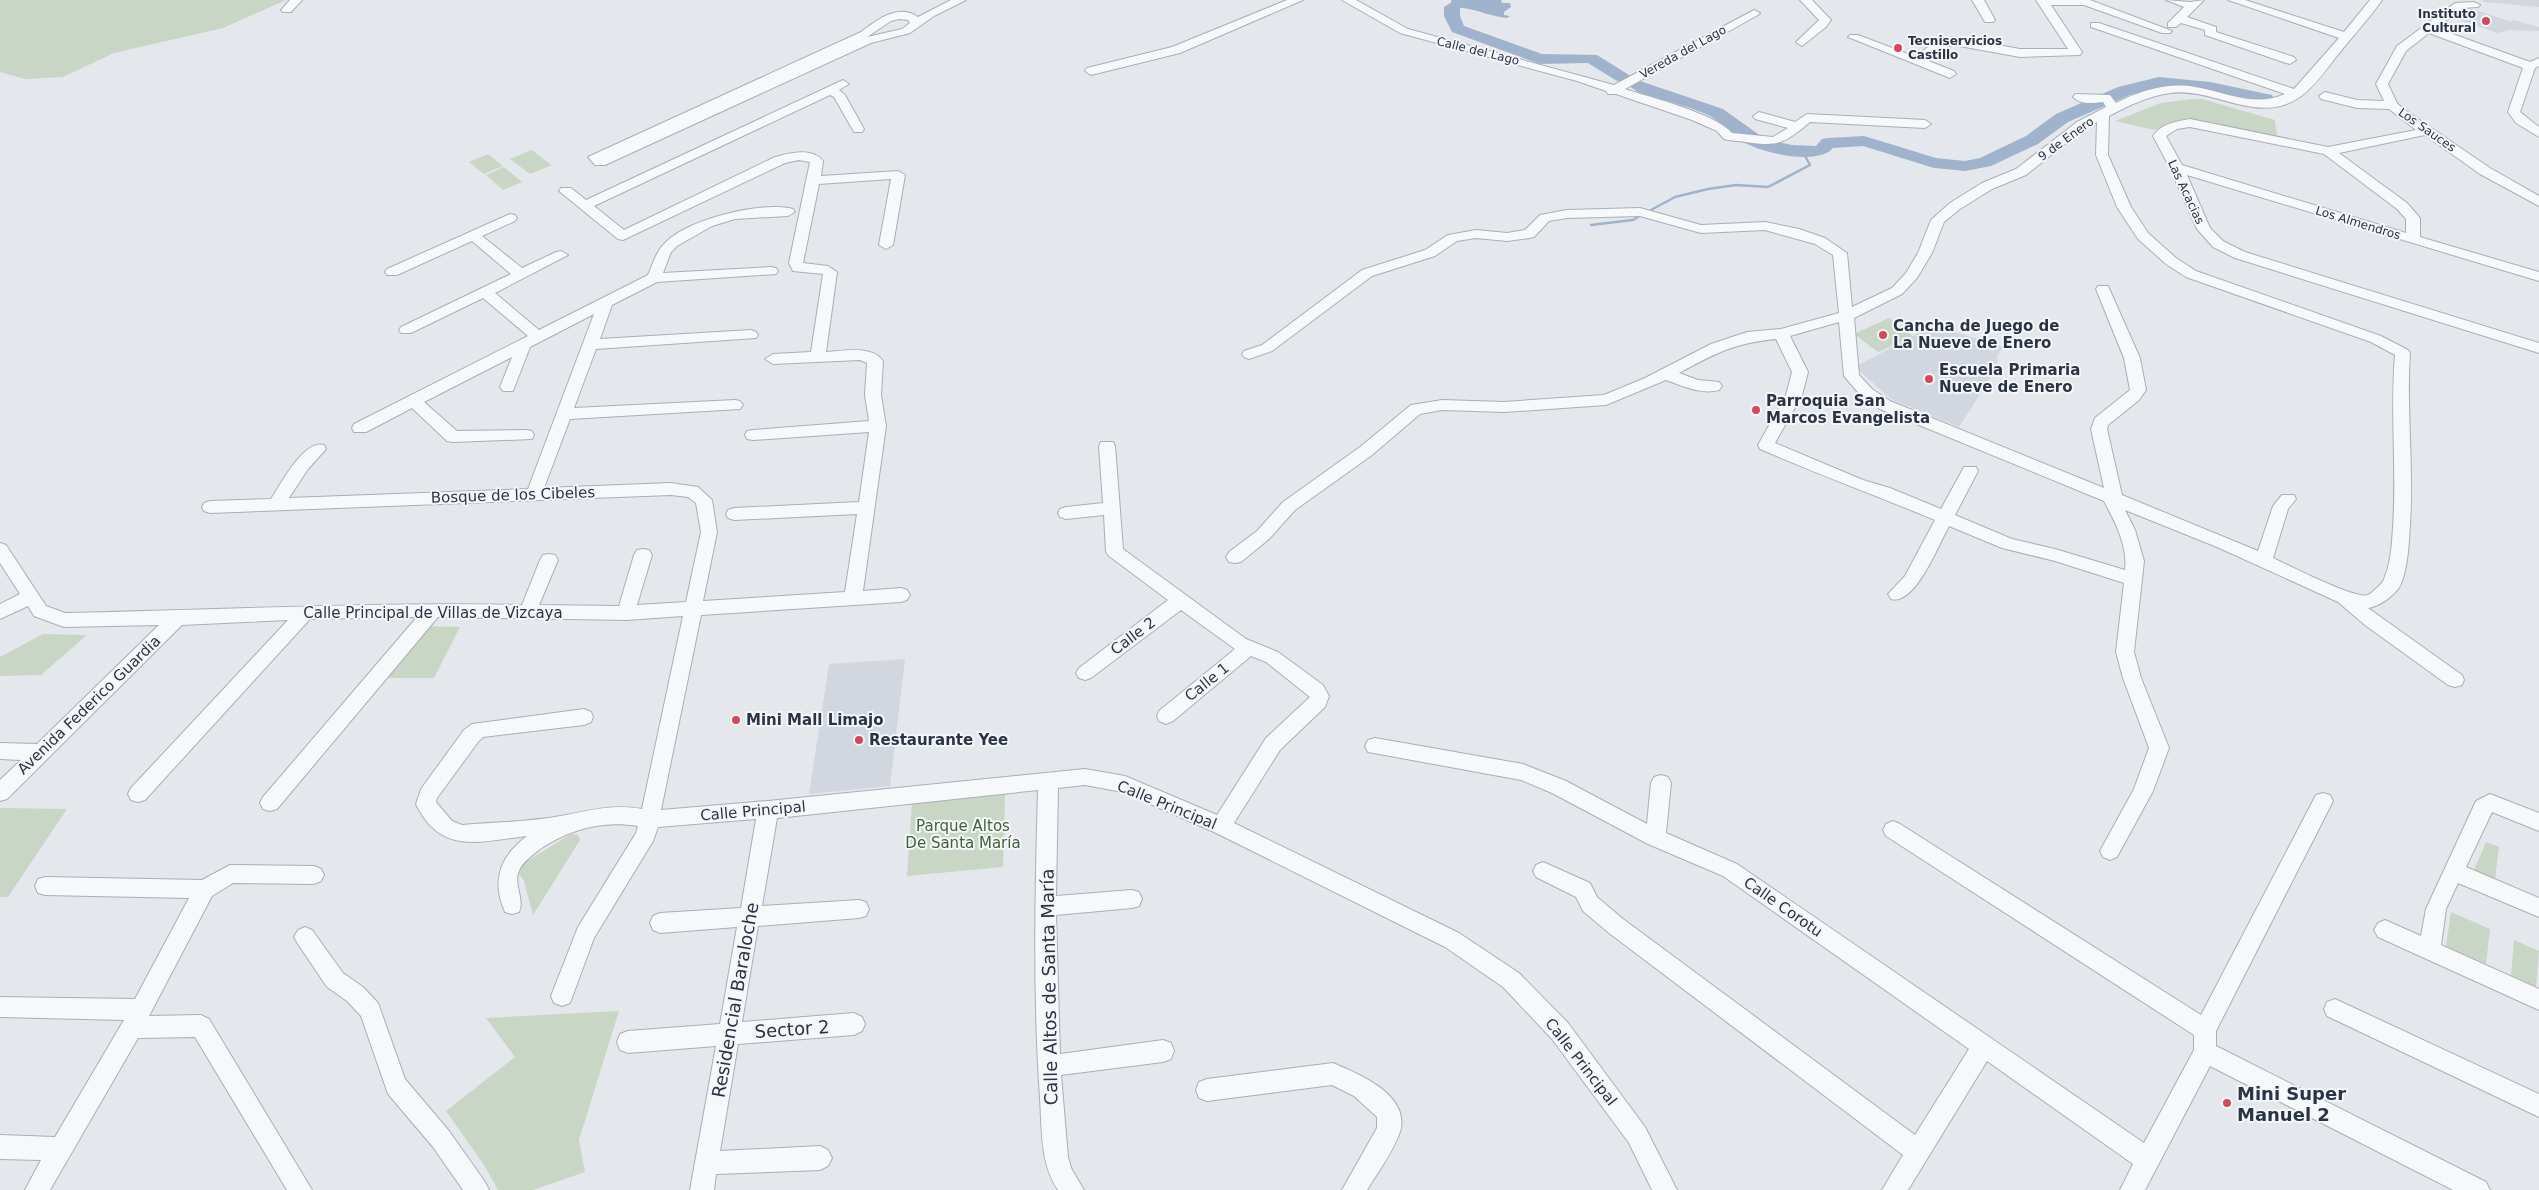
<svg xmlns="http://www.w3.org/2000/svg" width="2539" height="1190" font-family="'DejaVu Sans',sans-serif">
	<style>
		.built { fill: #d2d6de }
		.green { fill: #c9d6c5 }
		.water { fill: #9fb4cc }
		.lines { fill: none; stroke-linecap: round; stroke-linejoin: round }
		.stream { stroke: #9fb4cc; stroke-width: 2.5 }
		.river { fill: #9fb4cc; fill-rule: evenodd }
		.minor-casing { stroke: #a9aeb7; stroke-width: 2 }
		.minor { fill: #f7f8fa; fill-rule: evenodd }
		.poi-dot { fill: #d1495b; stroke: #f4f6f9; stroke-width: 2 }
		.labels { text-anchor: middle; dominant-baseline: central; stroke-width: 4; stroke-linejoin: round; paint-order: stroke }
		.far-poi-label { font-size: 12px; font-weight: bold; fill: #2b3445; stroke: #f4f6f9; text-anchor: end }
		.far-street-label { font-size: 12px; fill: #2b3445; stroke: #f4f6f9 }
		.poi-label { font-size: 15px; font-weight: bold; fill: #2b3445; stroke: #f4f6f9; text-anchor: start }
		.street-label { font-size: 15px; fill: #2b3445; stroke: #f4f6f9 }
		.park-label { font-size: 15px; fill: #3f6138; stroke: #f4f6f9 }
		.near-street-label { font-size: 18px; fill: #2b3445; stroke: #f4f6f9 }
		.near-poi-label { font-size: 18px; font-weight: bold; fill: #2b3445; stroke: #f4f6f9; text-anchor: start }
	</style>
	<rect width="100%" height="100%" fill="#e4e7ec"/>
	<!-- built -->
	<g class="built">
		<path d="M2482,0H2539V7L2484,2Z"/>
		<path d="M2470,8L2512,22L2513,20L2539,27V31L2508,30L2498,33L2453,18Z"/>
		<path d="M1929,324L2003,347L1997,357L1998,366L1959,427L1891,399L1855,367L1924,330Z"/>
		<path d="M905,659L890,786L809,794L829,664Z"/>
	</g>
	<!-- green -->
	<g class="green">
		<path d="M0,0H286L223,28L114,53L63,77L25,79L0,72Z"/>
		<path d="M2193,99H2202L2275,120L2277,136L2186,120L2154,130L2115,121L2161,103Z"/>
		<path d="M532,150L551,165H552L530,174L510,159Z"/>
		<path d="M488,154L503,166L484,174L469,162Z"/>
		<path d="M504,167L522,182L503,190L486,175Z"/>
		<path d="M1889,318L1913,336L1878,352L1854,334Z"/>
		<path d="M429,626L460,627L434,678H383Z"/>
		<path d="M43,634L87,635L41,675L0,676V657Z"/>
		<path d="M1005,794L1003,867L907,876L912,803Z"/>
		<path d="M0,808L67,809L8,897H0Z"/>
		<path d="M571,834L578,835L580,840L533,915L524,881L520,875L519,869L524,863Z"/>
		<path d="M2486,842L2499,847L2495,879L2474,870Z"/>
		<path d="M2451,912L2490,929L2486,964L2446,946Z"/>
		<path d="M2514,940L2539,951L2536,988L2511,975Z"/>
		<path d="M619,1011L579,1140L585,1172L533,1190H498L484,1165L446,1111L515,1057L486,1018Z"/>
	</g>
	<!-- water -->
	<path class="water" d="M1451,0H1501L1502,3H1510L1511,7L1504,12V15L1510,16L1507,18C1488,16 1472,7 1452,7Z"/>
	<g class="lines">
		<!-- stream -->
		<g class="stream">
			<path d="M1651,210L1675,197L1708,189L1736,185L1768,187L1810,165L1804,154"/>
			<path d="M1591,225L1633,220L1638,217"/>
		</g>
		<!-- river -->
		<path class="river" d="M1452,2L1460,7V16L1464,26L1542,54L1597,55L1629,75L1631,78L1630,80L1640,81L1723,109L1765,139L1792,145L1816,146L1822,139L1828,138L1864,136L1936,158L1965,161L1980,158L2026,136L2056,114L2118,87L2159,77L2210,82L2272,95L2274,99L2272,103L2266,104L2210,92L2159,87L2130,95L2068,122L2038,144L1991,166L1965,171L1934,168L1863,146L1833,148C1817,166 1764,153 1745,143C1731,135 1723,122 1708,115C1686,105 1661,100 1638,92L1626,84L1627,82L1617,81L1588,63L1540,64L1452,32L1444,16V7Z"/>
		<defs>
			<g id="minor">
				<path d="M290,0H302L291,12H283L281,10Z"/>
				<path d="M951,0H966L934,16L910,33L871,43L605,165H595L588,157L861,32C877,20 898,3 918,17ZM899,19L908,20L910,23L902,29L867,37L891,21Z"/>
				<path d="M1287,0H1303L1180,53L1091,75L1085,71L1087,68L1172,47Z"/>
				<path d="M1342,0H1356L1408,29L1614,85L1754,10L1760,13L1758,15L1625,89C1652,98 1714,113 1732,133L1773,137L1788,128L1755,119L1753,116L1759,112L1795,122L1807,114L1925,120L1931,124L1925,128L1810,122C1776,152 1771,144 1728,140L1724,139L1717,131L1692,120L1616,94H1608L1606,91L1577,81L1400,33Z"/>
				<path d="M1800,0H1812L1831,20L1826,27L1802,46L1796,42L1819,20Z"/>
				<path d="M1972,0H1984L1995,20L1993,22H1985Z"/>
				<path d="M2036,0H2090L2172,31L2170,33H2162L2084,5H2051L2082,52L2080,55L2020,57L1954,45L1937,50L1926,60L1954,71L1956,74L1950,78L1848,37L1850,35H1858L1916,57L1929,46L1953,37L2020,49H2068Z"/>
				<path d="M2166,0L2190,2L2204,0L2187,17L2216,27V32L2294,57L2296,60L2290,64L2286,63L2205,35V30L2181,23L2176,27H2168V23L2184,7Z"/>
				<path d="M2228,0H2245L2344,32L2370,0H2382C2368,20 2351,38 2336,57C2326,70 2314,87 2300,97C2257,126 2215,87 2170,93C2148,96 2128,106 2109,116L2108,155L2131,207L2148,233L2176,258L2196,271L2381,336L2408,350L2410,353C2406,410 2414,467 2410,524C2409,543 2408,566 2401,584C2397,594 2379,607 2368,608L2462,675L2464,680L2462,685L2455,687L2448,685L2365,625L2338,602L2217,547L2125,510L2135,530L2144,561L2134,652L2141,678L2169,748L2153,791L2117,857L2110,860L2103,857L2100,851L2134,789L2149,748L2123,678L2116,652L2124,583L2055,561L2002,548L1949,526C1939,544 1915,606 1891,599L1888,594L1905,576L1935,520C1877,496 1818,474 1760,449L1758,445L1786,395L1792,372L1776,339C1734,343 1716,353 1679,373L1698,380L1719,382L1722,386L1719,390C1701,395 1683,386 1666,380L1606,405L1504,412L1442,410L1420,414L1372,455L1295,510L1269,539L1241,562L1235,563L1229,562L1226,557L1229,552L1257,531L1283,502L1360,447L1411,405L1442,400L1504,402L1604,395L1645,378L1711,344L1747,332L1781,329L1839,313L1833,255L1815,244L1765,230L1701,233L1640,216L1567,218L1549,221L1534,237L1529,238L1507,241L1476,238L1457,241L1435,256L1372,276L1272,351L1249,359L1244,357L1242,354L1244,351L1262,345L1362,270L1425,250L1448,235L1476,230L1507,233L1525,230L1540,215L1567,210L1640,208L1701,225L1765,222L1799,229L1825,238L1847,253L1852,307L1892,288L1906,273L1918,253L1931,220L1950,203L1982,183L2016,169L2077,122L2106,107L2103,102C2092,103 2081,105 2073,97L2075,94C2078,94 2107,95 2110,95L2116,103C2139,91 2169,82 2195,87C2226,92 2255,108 2285,94L2091,27V23H2099L2294,89L2339,38ZM2097,122L2096,155L2117,207L2138,239L2166,264L2186,277L2371,342L2395,355C2390,412 2397,469 2393,527C2392,543 2391,563 2384,579C2383,583 2372,593 2368,595C2356,600 2288,565 2273,558L2288,509L2296,499L2294,495H2282L2273,506L2258,551L2122,495L2107,429L2108,425L2139,400L2146,390L2140,358L2108,286H2098L2096,289L2124,358L2130,390L2095,418L2091,429L2104,488L1890,401L1872,389L1859,375L1854,318L1902,294L1917,278L1932,253L1944,222L1960,209L1992,189L2026,175L2085,128ZM1839,322L1844,376L1862,397L1880,409L2104,501C2115,522 2128,546 2125,570L2055,549L2012,539L1955,515L1978,471L1976,467H1964L1941,509L1890,488L1863,480L1775,443L1802,395L1808,372L1790,336Z"/>
				<path d="M2474,2L2480,5L2478,7L2462,8L2436,28L2530,62L2539,58V66L2535,68L2520,112L2539,127V137L2516,123L2508,112L2523,68L2429,33L2406,51L2388,84L2397,103L2402,108L2490,168L2539,196V206L2480,174L2425,135L2339,153L2407,203L2420,218V237L2539,272V281L2187,175L2210,228L2223,241L2245,252L2539,343V353L2235,258L2213,247L2197,229L2170,168L2153,136C2162,123 2175,122 2190,119L2328,147L2416,130L2389,109L2357,108L2321,99L2319,96L2325,92L2357,100L2384,101L2376,84L2397,46L2455,3ZM2190,127L2324,154L2397,209L2406,219V233L2182,165L2166,136L2177,129Z"/>
				<path d="M843,80L849,84L839,90L845,95L864,129L862,132H854L834,97L830,95L594,206L624,230L775,157C790,153 812,147 823,161L821,176L898,171L905,175L893,245L886,249L879,245L891,179L819,184L803,263L828,266L837,272L826,352C843,351 872,345 883,361L881,395L886,426L863,591L901,588L907,590L910,595L907,600L901,602L701,615L661,810L768,801L1085,769L1125,776L1217,815L1266,738L1310,697L1266,662L1251,656L1173,721L1166,724L1159,721L1157,716L1159,711L1235,649L1181,610L1091,678L1085,680L1079,678L1076,673L1079,668L1168,600L1109,556L1106,552L1104,515L1066,519L1060,517L1058,513L1060,509L1066,507L1103,503L1099,446L1101,442H1113L1115,446L1123,549L1246,639L1278,652L1323,685L1329,696L1325,707L1280,750L1234,823L1459,933L1519,973L1568,1023L1645,1127L1677,1190H1652L1629,1143L1552,1039L1503,987L1445,947L1214,832L1123,792L1085,785L1058,788L1056,896L1132,890L1139,892L1142,899L1139,906L1132,908L1056,915L1060,1054L1163,1040L1171,1043L1174,1051L1171,1059L1163,1062L1061,1075L1068,1157L1071,1168L1084,1190H1058C1040,1164 1042,1129 1040,1098C1033,996 1035,893 1038,790L777,818L762,906L859,900L866,902L869,909L866,916L859,918L758,926L742,1022L854,1013L862,1017L865,1024L862,1031L854,1035L738,1044L720,1151L820,1146L828,1150L832,1158L828,1166L820,1170L716,1174L714,1190H690L716,1046L628,1053L620,1050L617,1042L620,1034L628,1031L720,1024L737,927L660,933L653,930L650,923L653,916L660,913L741,908L756,819L658,827L653,841L594,938L570,1003L562,1006L554,1003L551,996L578,927L636,833L638,826C602,820 570,829 540,849C533,855 522,862 519,871C513,885 525,899 519,912L512,914L505,912C491,881 500,856 527,836C480,841 441,856 416,804L421,789L464,730L472,724L584,709L591,712L593,717L591,722L584,725L483,737L478,742L437,798L436,802L452,821L462,825C496,822 532,822 566,815C593,810 613,804 642,809L683,616L626,620L438,617L277,809L270,811L263,809L260,803L263,797L417,617L310,619L145,800L138,802L131,800L128,794L131,788L288,620L182,625L7,799L0,801V780L21,760L0,759V743L37,744L159,625L64,627L34,616L28,606L0,619V604L20,594L0,563V543L6,545L46,606L65,613C217,610 369,602 522,605L540,560L543,555L549,554L555,555L558,560L539,605L619,606L634,555L637,550L643,549L649,550L652,555L637,605L686,602L701,532L696,503L688,497L671,495L210,513L204,511L202,507L204,503L210,501L271,499C281,484 304,439 324,445L326,449L308,469L289,498L528,489L594,314L530,347L513,391H503L500,387L512,357L424,402L457,431L526,430L532,431L534,435L532,439L453,442L447,441L412,408L366,432H354L352,428L354,424L528,336L483,298L411,333H401L399,330L401,327L511,274L472,241L397,275H387L385,272L387,269L510,214L515,215L517,218L515,221L482,236L522,268L556,252L561,251L568,255L495,293L539,330L648,275C653,264 656,251 666,242C689,219 761,201 793,209L795,212L788,216L735,219L712,226L677,246L671,252L663,273L771,267L776,268L778,271L776,274L657,282L612,305L600,339L751,330L756,332L758,335L756,338L596,349L574,408L735,400L740,401L743,405L740,409L570,419L544,488L671,483L698,487L712,500L717,532L703,601L845,592L857,514L734,520L728,518L726,514L728,510L734,508L859,502L869,432L753,440L747,439L745,435L747,431L753,430L869,421L865,395L867,363L860,360L773,364L765,359L773,354L811,352L823,274L793,271L789,263L810,162L799,160L785,163L623,240L618,239L559,191L561,188H571L586,200Z"/>
				<path d="M1375,738L1523,764L1566,781L1647,824L1651,783L1654,777L1661,775L1668,777L1671,783L1666,833L1737,864L2144,1143L2194,1050V1035L1886,836L1883,830L1886,824L1893,821L1900,824L2201,1015L2316,795L2323,793L2330,795L2333,801L2330,807L2216,1031V1046L2486,1182L2490,1190H2453L2210,1066L2145,1190H2120L2133,1164L1987,1061L1908,1190H1882L1903,1155L1609,933L1583,911L1576,897L1536,877L1533,871L1536,865L1543,862L1590,883L1597,897L1623,919L1915,1135L1969,1049L1723,876L1648,844L1552,793L1521,780L1368,752L1365,746L1368,740Z"/>
				<path d="M2490,794L2539,813V831L2492,812L2466,867L2539,898V917L2458,883L2446,909L2441,945L2539,989V1010L2378,937L2374,930L2378,923L2385,920L2421,936L2426,909L2476,801Z"/>
				<path d="M230,865L314,866L321,869L324,875L321,881L314,884L233,883L212,896L149,1016L201,1015L209,1019L312,1190H287L195,1037L138,1038L50,1190H25L41,1160L0,1159V1135L55,1137L124,1020L0,1017V997L135,999L189,898L45,895L38,893L35,886L38,879L45,877L202,880Z"/>
				<path d="M305,927L312,930L343,973L363,987L378,1003L405,1079L449,1131L485,1182L489,1190H463L433,1147L388,1094L361,1016L347,1001L327,987L298,944L294,937L298,930Z"/>
				<path d="M2335,999L2539,1094V1117L2327,1016L2324,1009L2327,1002Z"/>
				<path d="M1333,1063C1359,1074 1411,1095 1400,1132C1393,1152 1378,1172 1367,1190H1342L1377,1128V1117L1354,1096L1332,1085L1207,1101L1199,1098L1196,1090L1199,1082L1207,1079Z"/>
			</g>
		</defs>
		<!-- minor casing -->
		<use href="#minor" class="minor-casing"/>
		<!-- minor -->
		<use href="#minor" class="minor"/>
	</g>
	<!-- markers -->
	<g class="poi-dot">
		<circle cx="2486" cy="21" r="5"/>
		<circle cx="1898" cy="48" r="5"/>
		<circle cx="1883" cy="335" r="5"/>
		<circle cx="1929" cy="379" r="5"/>
		<circle cx="1756" cy="410" r="5"/>
		<circle cx="736" cy="720" r="5"/>
		<circle cx="859" cy="740" r="5"/>
		<circle cx="2227" cy="1103" r="5"/>
	</g>
	<g class="labels">
		<!-- far-poi labels -->
		<g class="far-poi-label">
			<text x="2476" y="14">Instituto<tspan x="2476" dy="14">Cultural</tspan></text>
			<text x="1908" y="41" text-anchor="start">Tecniservicios<tspan x="1908" dy="14">Castillo</tspan></text>
		</g>
		<!-- far-street labels -->
		<g class="far-street-label">
			<text transform="translate(1478 51) rotate(14)">Calle del Lago</text>
			<text transform="translate(1683 52) rotate(-29)">Vereda del Lago</text>
			<text transform="translate(2427 130) rotate(35)">Los Sauces</text>
			<text transform="translate(2066 139) rotate(-36)">9 de Enero</text>
			<text transform="translate(2186 192) rotate(65)">Las Acacias</text>
			<text transform="translate(2358 223) rotate(17)">Los Almendros</text>
		</g>
		<!-- poi labels -->
		<g class="poi-label">
			<text x="1893" y="326">Cancha de Juego de<tspan x="1893" dy="17">La Nueve de Enero</tspan></text>
			<text x="1939" y="370">Escuela Primaria<tspan x="1939" dy="17">Nueve de Enero</tspan></text>
			<text x="1766" y="401">Parroquia San<tspan x="1766" dy="17">Marcos Evangelista</tspan></text>
			<text x="746" y="720">Mini Mall Limajo</text>
			<text x="869" y="740">Restaurante Yee</text>
		</g>
		<!-- street labels -->
		<g class="street-label">
			<text transform="translate(513 495) rotate(-2)">Bosque de los Cibeles</text>
			<text x="433" y="613">Calle Principal de Villas de Vizcaya</text>
			<text transform="translate(1133 636) rotate(-37)">Calle 2</text>
			<text transform="translate(1207 682) rotate(-39)">Calle 1</text>
			<text transform="translate(89 705) rotate(-44)">Avenida Federico Guardia</text>
			<text transform="translate(1167 805) rotate(22)">Calle Principal</text>
			<text transform="translate(753 811) rotate(-5)">Calle Principal</text>
			<text transform="translate(1783 907) rotate(35)">Calle Corotu</text>
			<text transform="translate(1581 1062) rotate(52)">Calle Principal</text>
		</g>
		<!-- park labels -->
		<g class="park-label">
			<text x="963" y="826">Parque Altos<tspan x="963" dy="17">De Santa María</tspan></text>
		</g>
		<!-- near-street labels -->
		<g class="near-street-label">
			<text transform="translate(1049 987) rotate(-91)">Calle Altos de Santa María</text>
			<text transform="translate(735 1000) rotate(-80)">Residencial Baraloche</text>
			<text transform="translate(792 1029) rotate(-4)">Sector 2</text>
		</g>
		<!-- near-poi labels -->
		<g class="near-poi-label">
			<text x="2237" y="1093">Mini Super<tspan x="2237" dy="21">Manuel 2</tspan></text>
		</g>
	</g>
</svg>
